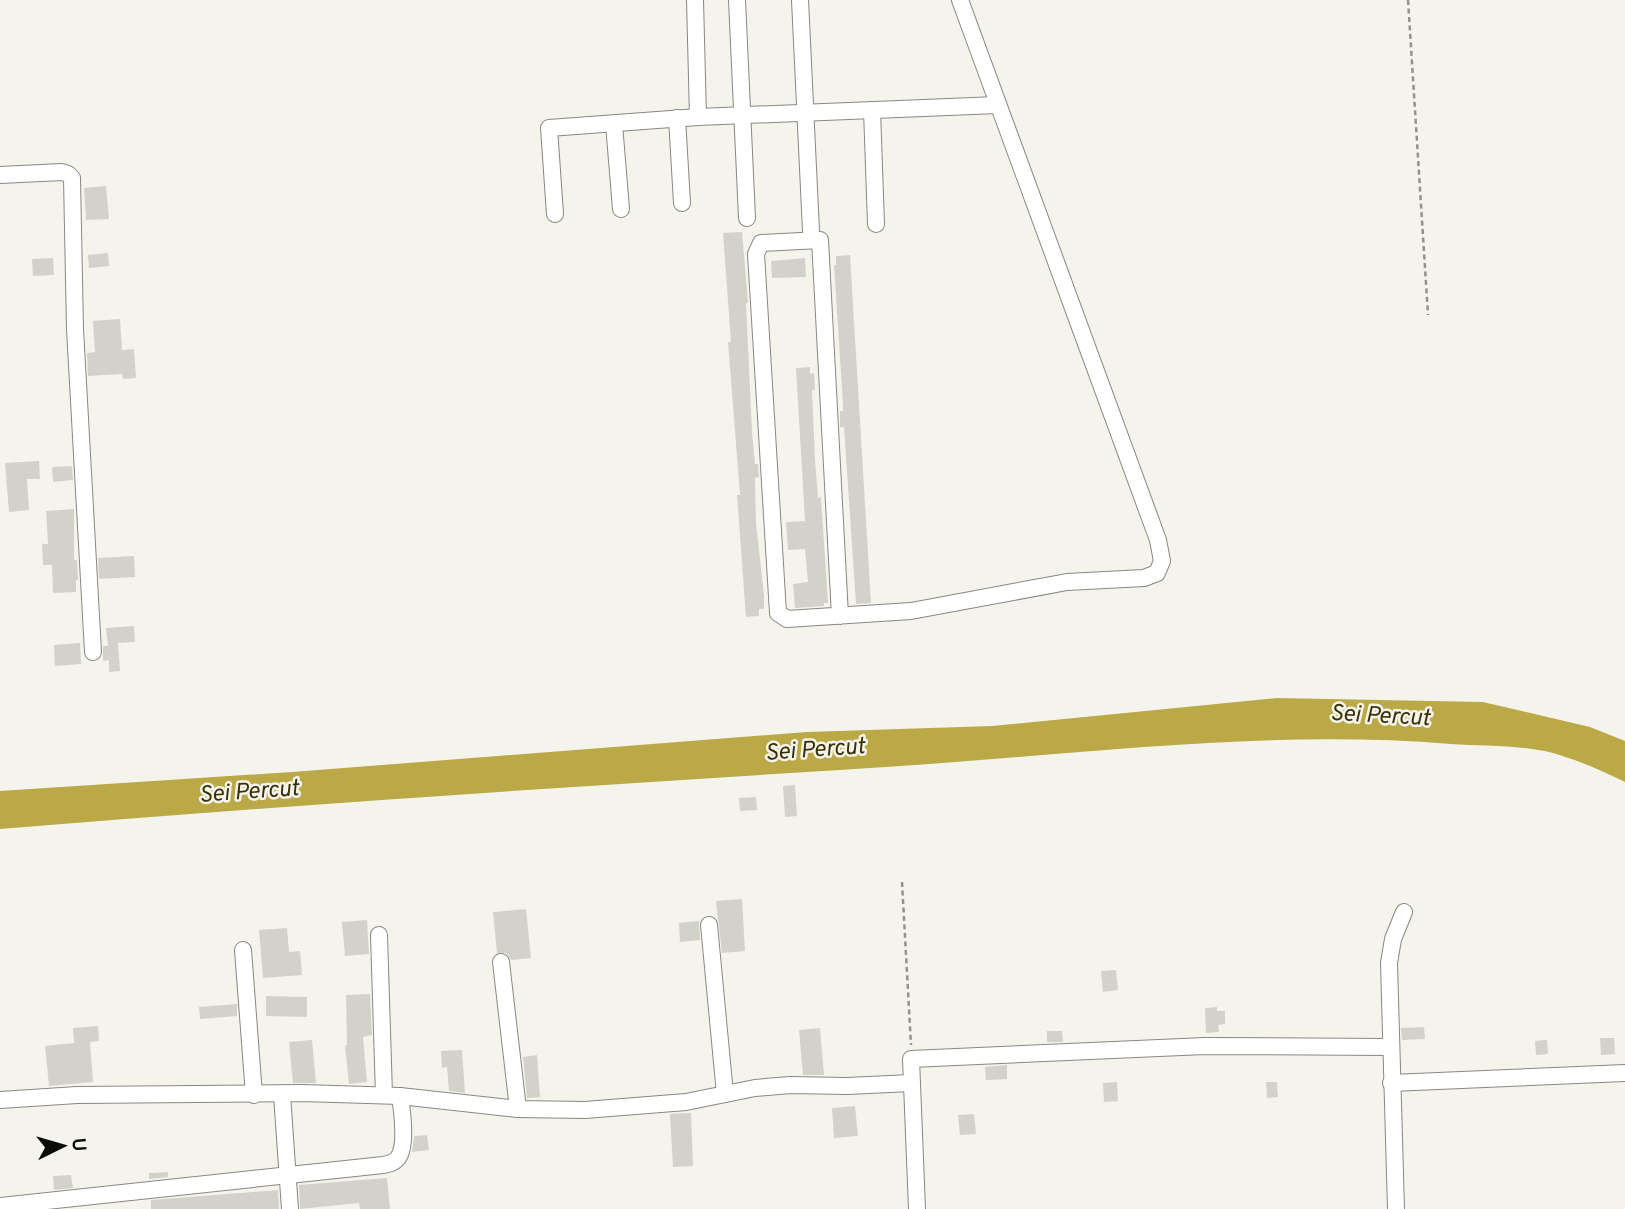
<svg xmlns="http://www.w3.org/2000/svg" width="1625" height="1209" font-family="Overpass,sans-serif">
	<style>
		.water { fill: #bba947 }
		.building { fill: #d3d2ca }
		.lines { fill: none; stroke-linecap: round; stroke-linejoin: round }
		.street-casing { stroke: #898780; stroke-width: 18 }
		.path { stroke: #92918b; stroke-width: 2.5; stroke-dasharray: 5 3.5; stroke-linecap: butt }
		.street { stroke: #fff; stroke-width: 16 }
		.labels { text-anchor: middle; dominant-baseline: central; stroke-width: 5; stroke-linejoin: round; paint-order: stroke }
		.water-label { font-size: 23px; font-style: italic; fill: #383004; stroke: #f5f4ec }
	</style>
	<rect width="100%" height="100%" fill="#f5f4ec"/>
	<!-- water -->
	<path class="water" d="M1277,698L1483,702L1590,727L1625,741V782C1601,770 1575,759 1549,752C1519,745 1481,746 1451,744C1268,729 1084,754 901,766C601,785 300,804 0,829V791L292,772L807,732L992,726Z"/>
	<!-- building -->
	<g class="building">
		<path d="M106,186L109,219L86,220L84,188Z"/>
		<path d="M742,232L748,303H746L752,432L755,464H758L759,477L755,478L756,523L764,595V609H759V616L746,617L737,495H740L728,342H731L723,233Z"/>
		<path d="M108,253L109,266L89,268L88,255Z"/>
		<path d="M850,255L871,603L856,604L844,427H840V411H843V404L834,265H836V256Z"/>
		<path d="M53,258L54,275L33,276L32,259Z"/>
		<path d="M805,258L806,277L772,278L771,261Z"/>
		<path d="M120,319L122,350L134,349L136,378L123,379L122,374L88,376L87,353L95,352L93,321Z"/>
		<path d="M810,367V374L814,373L815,390H812L815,459L818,498L821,497L828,603H824V606L795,608L793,584L808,582L805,549L788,550L786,522L805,521L796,368Z"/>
		<path d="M39,461L40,479H27L29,510L9,512L5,463Z"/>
		<path d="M72,466L73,480L53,482L52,467Z"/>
		<path d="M74,509V560H77L78,580H76V592L53,593L52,565H43L42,544H48L46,511Z"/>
		<path d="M134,556L135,577L99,579L98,558Z"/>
		<path d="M134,626L135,642L118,643L120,671L109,672V660L103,661V646H108L106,628Z"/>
		<path d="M80,643L81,664L55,666L54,645Z"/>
		<path d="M795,785L797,816L785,817L783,786Z"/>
		<path d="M756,797L757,810L740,811L739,798Z"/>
		<path d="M742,899L745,951L722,953L716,901Z"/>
		<path d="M526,909L531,958L511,960L506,953H497L493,912Z"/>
		<path d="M367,920L369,954L345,956L342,922Z"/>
		<path d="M699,921L700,940L680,942L679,923Z"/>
		<path d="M287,928L289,952L300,951L302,975L263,978L259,930Z"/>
		<path d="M1116,970L1118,990L1103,992L1101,971Z"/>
		<path d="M370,994L372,1035L363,1037L367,1082L349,1084L345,1045H347L346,995Z"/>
		<path d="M266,996L307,997V1017L266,1016Z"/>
		<path d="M237,1004V1016L200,1019L199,1007Z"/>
		<path d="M1217,1007V1011H1225V1024L1218,1025L1219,1032L1206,1033L1205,1008Z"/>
		<path d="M98,1026L99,1041L90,1042L93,1082L49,1086L45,1046L74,1043L73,1028Z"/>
		<path d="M1424,1027L1425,1039L1402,1040L1401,1028Z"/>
		<path d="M820,1028L824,1075H803L799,1030Z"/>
		<path d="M1047,1031H1062L1063,1042H1047Z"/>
		<path d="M1600,1038H1614L1615,1054L1601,1055Z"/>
		<path d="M312,1040L316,1083H293L289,1042Z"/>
		<path d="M1547,1040L1548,1054L1536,1055L1535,1041Z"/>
		<path d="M462,1050L465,1093L449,1091L447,1067L442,1068L441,1051Z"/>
		<path d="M537,1055L540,1097L527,1098L523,1057Z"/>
		<path d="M1007,1065V1079L986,1080L985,1067Z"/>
		<path d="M1117,1082L1118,1101L1104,1102L1103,1083Z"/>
		<path d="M1266,1082H1277L1278,1097L1267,1098Z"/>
		<path d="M855,1106L858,1136L834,1138L832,1108Z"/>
		<path d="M691,1113L693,1166L673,1167L670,1114Z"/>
		<path d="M974,1114L976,1134L960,1135L958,1115Z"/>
		<path d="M427,1135L429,1150L412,1152L414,1136Z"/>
		<path d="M168,1172V1177L149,1179V1173Z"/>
		<path d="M71,1175L73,1188L54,1190L53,1176Z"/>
		<path d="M387,1178L390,1209H360L359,1203L300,1209L299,1185Z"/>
		<path d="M278,1190L279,1209H151V1200Z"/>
	</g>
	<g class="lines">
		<defs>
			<g id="street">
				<path d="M695,0L698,117"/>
				<path d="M737,0L747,218"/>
				<path d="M800,0L811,231"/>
				<path d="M872,110L876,224"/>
				<path d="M677,118L682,203"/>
				<path d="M614,124L621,209"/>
				<path d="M0,175L62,172L68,174L72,178L75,329L93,652"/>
				<path d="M555,214L549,128L698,117L998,105"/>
				<path d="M840,616L820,240L761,243L756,254L778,613L787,619L911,611L1067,582L1144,578L1157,573L1162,561L1158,540L960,0"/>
				<path d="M709,925L725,1094"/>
				<path d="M379,935L384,1095"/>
				<path d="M243,950L254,1095"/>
				<path d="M501,962L518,1109"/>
				<path d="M1391,1083L1625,1073"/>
				<path d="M282,1095L290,1209"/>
				<path d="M0,1100L77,1095L302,1093L400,1096L518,1109L585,1110L686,1102L755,1088L790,1085L847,1086L911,1083"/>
				<path d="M0,1206L383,1165C389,1164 394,1163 398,1158C407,1146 402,1110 400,1096"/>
				<path d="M917,1209L911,1059L1205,1046L1390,1047"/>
				<path d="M1396,1209L1389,963L1393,939L1404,912"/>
			</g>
		</defs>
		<!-- street casing -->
		<use href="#street" class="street-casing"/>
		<!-- path -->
		<g class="path">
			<path d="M1408,0L1428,315"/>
			<path d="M902,882L911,1045"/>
		</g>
		<!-- street -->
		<use href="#street" class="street"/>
	</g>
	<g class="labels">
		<!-- water labels -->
		<g class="water-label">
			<text transform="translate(1380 717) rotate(3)">Sei Percut</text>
			<text transform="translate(815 751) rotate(-4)">Sei Percut</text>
			<text transform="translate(249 793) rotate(-4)">Sei Percut</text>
		</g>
	</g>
	<!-- north arrow -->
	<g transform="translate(63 1146) rotate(85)" stroke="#f5f4ec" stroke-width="5" paint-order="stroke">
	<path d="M0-5L12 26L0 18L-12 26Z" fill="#0c0c09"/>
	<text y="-10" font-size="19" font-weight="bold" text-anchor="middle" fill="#0c0c09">U</text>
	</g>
</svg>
